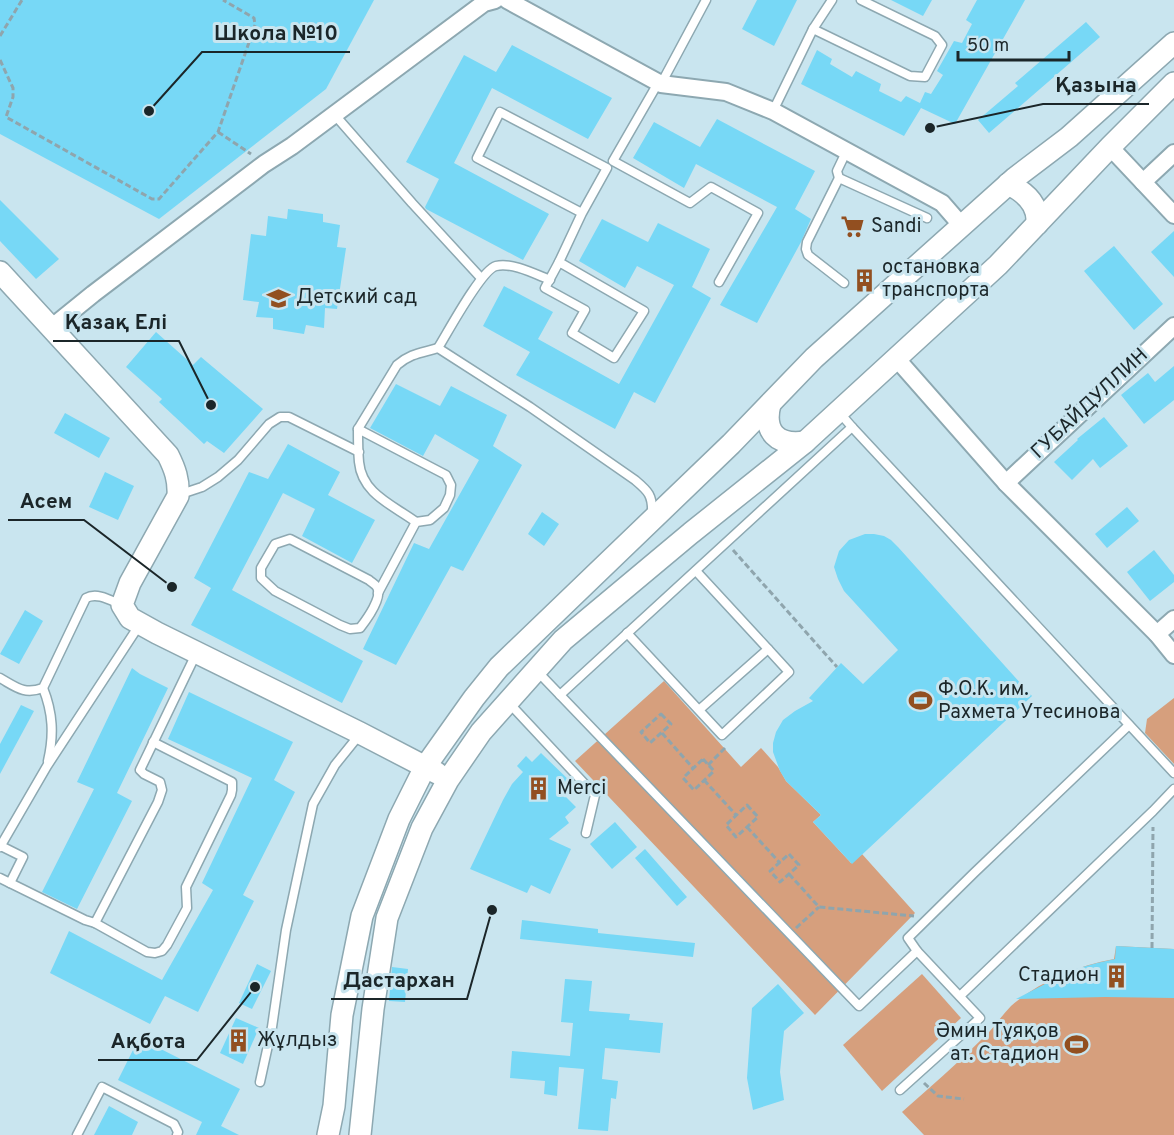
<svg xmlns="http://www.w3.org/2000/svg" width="1174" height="1135" font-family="Overpass,sans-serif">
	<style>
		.green { fill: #d69f7d }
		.building { fill: #77d8f6 }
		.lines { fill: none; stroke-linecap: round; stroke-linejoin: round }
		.service-casing { stroke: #8da8b1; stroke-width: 11 }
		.minor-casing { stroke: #8da8b1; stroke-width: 20 }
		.tertiary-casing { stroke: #8da8b1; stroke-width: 24 }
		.path { stroke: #8fa5ad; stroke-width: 3; stroke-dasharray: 6 3; stroke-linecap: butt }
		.service { stroke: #fff; stroke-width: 8 }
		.minor { stroke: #fff; stroke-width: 16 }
		.tertiary { stroke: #fff; stroke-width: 21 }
		.labels { text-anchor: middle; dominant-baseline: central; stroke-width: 6; stroke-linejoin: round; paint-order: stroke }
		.poi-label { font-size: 20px; fill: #1b2629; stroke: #c9e5ef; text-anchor: start }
		.street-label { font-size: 20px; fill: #1b2629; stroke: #c9e5ef }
		.leader { fill: none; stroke: #1b2629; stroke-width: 2 }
		.callout-dot { fill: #1b2629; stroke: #c9e5ef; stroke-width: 2 }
		.callout-label { font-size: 21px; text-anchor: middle; font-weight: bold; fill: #1b2629; stroke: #c9e5ef; stroke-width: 6; stroke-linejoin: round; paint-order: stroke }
	</style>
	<rect width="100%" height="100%" fill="#c9e5ef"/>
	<!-- green -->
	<g class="green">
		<path d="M664,681L741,767L761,748L778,767L786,781L821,815L813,822L851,863L862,854L915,913L815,1015L575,761Z"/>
		<path d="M1174,698V764L1145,733L1147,719Z"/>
		<path d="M1116,946L1174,949V1135H924L902,1112C930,1087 958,1063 984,1037C994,1028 1001,1016 1011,1006C1040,981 1077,966 1114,959Z"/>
		<path d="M922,974L961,1018L882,1091L843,1045Z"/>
	</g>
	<!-- building -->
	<g class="building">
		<path d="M0,0H374L326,89L159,219L0,134Z"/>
		<path d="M757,0H797L774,46L742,29Z"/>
		<path d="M891,0H932L923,16Z"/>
		<path d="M977,0H1025L955,124L921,108L904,136L801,84L817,50L832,59L830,64L852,77L856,71L881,84L879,91L901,102L906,96L920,103L925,92L931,94L943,75L937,71L954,41L962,43L972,24L966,20Z"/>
		<path d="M1086,22L1100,37L989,133L978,120L1018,86L1015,83Z"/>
		<path d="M512,45L612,98L588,139L492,88L454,163L549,214L523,260L426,209L425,207L439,179L406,162L464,55L496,72Z"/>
		<path d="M717,119L815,171L795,209L811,219L801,242L757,323L720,305L777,207L696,164L684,188L633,158L654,122L700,147Z"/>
		<path d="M0,200L59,259L36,279L0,241Z"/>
		<path d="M288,209L323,214V222L340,225L337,247L346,248L337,309L325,308L324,328L306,325L304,334L273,329V318L256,317L259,302L243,300L251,234L266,236L268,216L287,219Z"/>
		<path d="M602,219L648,242L658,223L710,249L692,287L711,298L655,403L634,392L615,429L516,375L530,352L483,326L504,286L553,312L538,339L619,384L674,285L637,266L625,288L579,261Z"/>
		<path d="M1174,231V277L1151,252Z"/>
		<path d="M1114,246L1163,304L1134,330L1084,271Z"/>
		<path d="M156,332L193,365L201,357L263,409L224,453L207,441L204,444L159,402L162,399L126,367Z"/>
		<path d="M1174,366V400L1144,424L1121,395L1148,373L1155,382Z"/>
		<path d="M396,384L440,406L451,386L507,415L493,446L522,465L463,571L451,566L396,665L363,649L414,543L429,549L479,460L435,434L423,456L370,428Z"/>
		<path d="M65,413L110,438L99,458L54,433Z"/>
		<path d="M1104,417L1128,446L1100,468L1093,459L1072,480L1054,462L1078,440L1077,439Z"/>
		<path d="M288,444L340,472L328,495L375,520L352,563L302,536L315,509L283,493L232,590L363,661L342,703L191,625L211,588L194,578L249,472L268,479Z"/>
		<path d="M105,472L134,486L118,520L89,507Z"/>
		<path d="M1127,507L1139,521L1107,548L1095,534Z"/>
		<path d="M542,512L559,524L544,546L528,534Z"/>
		<path d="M865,534H874L884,536L891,540L898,547L1032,696L852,864L813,822L821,815L786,781L780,771L773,752V743L776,732L783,720L795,711L813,701L809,698L841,663L863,684L898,650L844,591L838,579L834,567L839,551L849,540Z"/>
		<path d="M1154,550L1174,575V582L1150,601L1127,572Z"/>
		<path d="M25,610L43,621L19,664L0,654Z"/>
		<path d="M132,668L140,674L168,688L117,793L132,801L77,909L42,892L94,789L77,782Z"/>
		<path d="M189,692L293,742L274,780L295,792L243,895L254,901L198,1012L165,996L150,1024L50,973L69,931L162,980L213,890L202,883L252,778L168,739Z"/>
		<path d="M21,705L34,711L0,774V744Z"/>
		<path d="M541,753L573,784L564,795L576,807L565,817L569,823L549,839L571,849L550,894L531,885L527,893L470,869L503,800L512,784L523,772L517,766L526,756L532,762Z"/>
		<path d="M615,822L637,847L612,869L590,844Z"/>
		<path d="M645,849L687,897L677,906L635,858Z"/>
		<path d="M522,920L598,929V933L695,943L693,957L520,939Z"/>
		<path d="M1116,946L1174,949V998L1105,997L1016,999L1072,970L1097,963L1115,959Z"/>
		<path d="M257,964L271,971L252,1009L239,1003Z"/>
		<path d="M392,967L408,969L405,1002L389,1001Z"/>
		<path d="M565,979L592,981L589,1011L630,1014L629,1020L663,1023L660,1053L605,1048L602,1079L618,1081L616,1099L611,1098L608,1131L578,1129L584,1069L559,1067L557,1096L544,1094L545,1081L510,1078L512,1051L570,1056L573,1023L561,1022Z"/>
		<path d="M778,984L804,1013L784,1031L780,1072L784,1100L753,1110L747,1078L752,1008Z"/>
		<path d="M236,1018L259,1028L243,1064L220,1053Z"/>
		<path d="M139,1038L240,1089L221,1126L239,1135H196L202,1122L118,1080Z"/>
		<path d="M109,1106L138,1122L132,1135H94Z"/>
	</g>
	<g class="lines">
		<defs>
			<g id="service">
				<path d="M813,29L910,76L925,77L942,45L935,36L861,0"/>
				<path d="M658,83L613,161L690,203L711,187L758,213L719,282"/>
				<path d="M661,84L706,0"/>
				<path d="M773,111L813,29L832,0"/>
				<path d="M334,114L412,203L481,278"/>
				<path d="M847,150L837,171L839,178L927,218"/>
				<path d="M839,178L807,242L806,249L808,255L844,283"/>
				<path d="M559,262L582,213L607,168L500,112L477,158L582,213"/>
				<path d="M559,262L644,311L614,358L572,333L585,310L545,288Z"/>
				<path d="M550,280C535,274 512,262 496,266C481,270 448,332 438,348L530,407L635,480C648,491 653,495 652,514"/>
				<path d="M852,427L1174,773"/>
				<path d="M358,429C358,440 358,451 359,462C362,494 393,505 416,522"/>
				<path d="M178,495L202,487L218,477L238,460L269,424L280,417H289L359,452"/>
				<path d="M290,539L369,580C371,582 375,584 377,587C383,597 367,619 360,628L350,629L340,625L275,591L261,578V568L275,544Z"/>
				<path d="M696,571L768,649"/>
				<path d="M378,593L416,522L430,520L444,508L450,495L451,485L446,475L358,429L397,365C411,353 422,353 438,348"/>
				<path d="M627,633L722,735L789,672L768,649L699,710"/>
				<path d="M536,670L859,1006L917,951L980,1018L900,1090"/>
				<path d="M0,678C16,687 24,695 43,688L86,598C97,592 110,600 122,605"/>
				<path d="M43,688C53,713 54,735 48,761"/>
				<path d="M560,695L852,427L838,411"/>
				<path d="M509,703L595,795L586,833"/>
				<path d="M1,846L23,857L10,883"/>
				<path d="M0,847L47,766L140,624"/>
				<path d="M0,878L85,920L95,923L147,952L155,953L162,951L167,945L187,908L186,887L231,795L232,790V782L153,742"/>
				<path d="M95,923L158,802L162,790L160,782L144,774L140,770L196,654"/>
				<path d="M917,951L908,938L974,873L1129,725"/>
				<path d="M960,996L1153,811L1174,789"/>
				<path d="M260,1082L272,1027L286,930L313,804L335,765L360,734"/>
				<path d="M77,1135L102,1087L174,1124L178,1132L177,1135"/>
			</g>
			<g id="minor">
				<path d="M507,0L661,84L726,92L773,111L942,203L962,226"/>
				<path d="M1110,147L1174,215"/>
				<path d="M1143,182L1174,153"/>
				<path d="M51,328L93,294L264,164L292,146L484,3L495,0"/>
				<path d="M896,358L1006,483L1157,634L1174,655"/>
				<path d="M1006,483L1174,326"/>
				<path d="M1157,634L1174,619"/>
			</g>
			<g id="tertiary">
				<path d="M1008,184C1025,192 1039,204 1037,224"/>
				<path d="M0,272L168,455C175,469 179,480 178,496L130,583L122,605L130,618L157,633L360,733L437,773"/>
				<path d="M770,404C763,432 777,446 805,442"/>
				<path d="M328,1135L334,1106L342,1015L362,916L399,819L425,767L474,698L499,667L731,444L814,358L1015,178L1069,137L1174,43"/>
				<path d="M360,1135L373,1009L387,918L422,828L448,780L481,732L563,640L691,533L805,442L998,265L1110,147L1174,83"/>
			</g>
		</defs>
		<!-- service casing -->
		<use href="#service" class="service-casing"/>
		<!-- minor casing -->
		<use href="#minor" class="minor-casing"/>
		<!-- tertiary casing -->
		<use href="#tertiary" class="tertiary-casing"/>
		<!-- path -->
		<g class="path">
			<path d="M0,36L22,0"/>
			<path d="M0,60L13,88V97L6,117L152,199H159L218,132L255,25L254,18L223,0"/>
			<path d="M218,132L251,154"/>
			<path d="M733,550L837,667"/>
			<path d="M661,714L671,724L650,743L641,732Z"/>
			<path d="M662,733L693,768"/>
			<path d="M703,759L714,771L694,790L683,778Z"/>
			<path d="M708,765L725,748"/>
			<path d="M704,780L736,815"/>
			<path d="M747,805L758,817L736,837L726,825Z"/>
			<path d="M747,827L780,863"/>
			<path d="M789,854L799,865L780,882L770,871Z"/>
			<path d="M789,874L819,907L914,916"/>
			<path d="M796,928L819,907"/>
			<path d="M1152,948L1153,827"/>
			<path d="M924,1083L938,1096L964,1099"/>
		</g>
		<!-- service -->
		<use href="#service" class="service"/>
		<!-- minor -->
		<use href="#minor" class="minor"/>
		<!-- tertiary -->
		<use href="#tertiary" class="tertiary"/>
	</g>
	<!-- icons -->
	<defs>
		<symbol id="supermarket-bare" viewBox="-9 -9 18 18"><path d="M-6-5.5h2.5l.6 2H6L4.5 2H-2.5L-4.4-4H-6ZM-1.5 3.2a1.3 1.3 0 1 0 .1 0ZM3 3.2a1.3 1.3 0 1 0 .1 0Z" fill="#924f20" stroke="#c9e5ef" stroke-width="2.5" paint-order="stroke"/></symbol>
		<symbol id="building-bare" viewBox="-9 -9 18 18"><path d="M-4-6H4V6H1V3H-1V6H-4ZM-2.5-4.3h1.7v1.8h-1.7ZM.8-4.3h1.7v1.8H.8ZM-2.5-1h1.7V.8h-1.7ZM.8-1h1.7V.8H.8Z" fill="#924f20" stroke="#c9e5ef" stroke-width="2.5" paint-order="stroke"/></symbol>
		<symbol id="school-bare" viewBox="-9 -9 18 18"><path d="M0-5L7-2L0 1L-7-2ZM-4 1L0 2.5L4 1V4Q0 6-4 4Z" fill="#924f20" stroke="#c9e5ef" stroke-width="2.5" paint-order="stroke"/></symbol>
		<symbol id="stadium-bare" viewBox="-9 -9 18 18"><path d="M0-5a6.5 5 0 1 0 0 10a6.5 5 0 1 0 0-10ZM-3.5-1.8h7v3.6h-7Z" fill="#924f20" stroke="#c9e5ef" stroke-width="2.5" paint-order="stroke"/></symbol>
	</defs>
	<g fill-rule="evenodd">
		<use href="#supermarket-bare" x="836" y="210" width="33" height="33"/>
		<use href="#building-bare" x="848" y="264" width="33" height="33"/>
		<use href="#school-bare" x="262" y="282" width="33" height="33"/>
		<use href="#stadium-bare" x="904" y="684" width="33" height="33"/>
		<use href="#building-bare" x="522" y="772" width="33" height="33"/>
		<use href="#building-bare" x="1100" y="960" width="33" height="33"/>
		<use href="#building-bare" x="222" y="1024" width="33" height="33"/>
		<use href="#stadium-bare" x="1060" y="1028" width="33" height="33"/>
	</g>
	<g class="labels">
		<!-- poi labels -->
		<g class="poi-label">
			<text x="871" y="227">Sandi</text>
			<text x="882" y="268">остановка<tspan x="882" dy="23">транспорта</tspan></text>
			<text x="296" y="298">Детский сад</text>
			<text x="938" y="690">Ф.О.К. им.<tspan x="938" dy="23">Рахмета Утесинова</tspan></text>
			<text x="557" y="789">Merci</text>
			<text x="1099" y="976" text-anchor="end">Стадион</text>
			<text x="1059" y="1032" text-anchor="end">Әмин Тұяқов<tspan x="1059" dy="23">ат. Стадион</tspan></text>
			<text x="257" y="1041">Жұлдыз</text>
		</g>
		<!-- street labels -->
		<g class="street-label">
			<text transform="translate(1090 404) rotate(-43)">ГУБАЙДУЛЛИН</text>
		</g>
	</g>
	<!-- callouts -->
	<path class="leader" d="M149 111L202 52H350M930 128L1043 104H1149M211 405L179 341H53M172 587L84 520H8M492 910L467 999H331M255 987L197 1060H98"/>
	<g class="callout-dot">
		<circle cx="149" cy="111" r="6"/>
		<circle cx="930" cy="128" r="6"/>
		<circle cx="211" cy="405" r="6"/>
		<circle cx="172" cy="587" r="6"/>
		<circle cx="492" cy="910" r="6"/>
		<circle cx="255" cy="987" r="6"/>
	</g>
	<g class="callout-label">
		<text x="276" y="40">Школа №10</text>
		<text x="1096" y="92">Қазына</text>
		<text x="116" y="329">Қазақ Елі</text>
		<text x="46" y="508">Асем</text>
		<text x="399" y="987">Дастархан</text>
		<text x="148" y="1048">Ақбота</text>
	</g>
	<!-- scale -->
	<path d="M958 51v9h111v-9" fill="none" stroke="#1b2629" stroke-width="3"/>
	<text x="967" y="51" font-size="18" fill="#1b2629" stroke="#c9e5ef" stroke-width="4.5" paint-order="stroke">50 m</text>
</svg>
